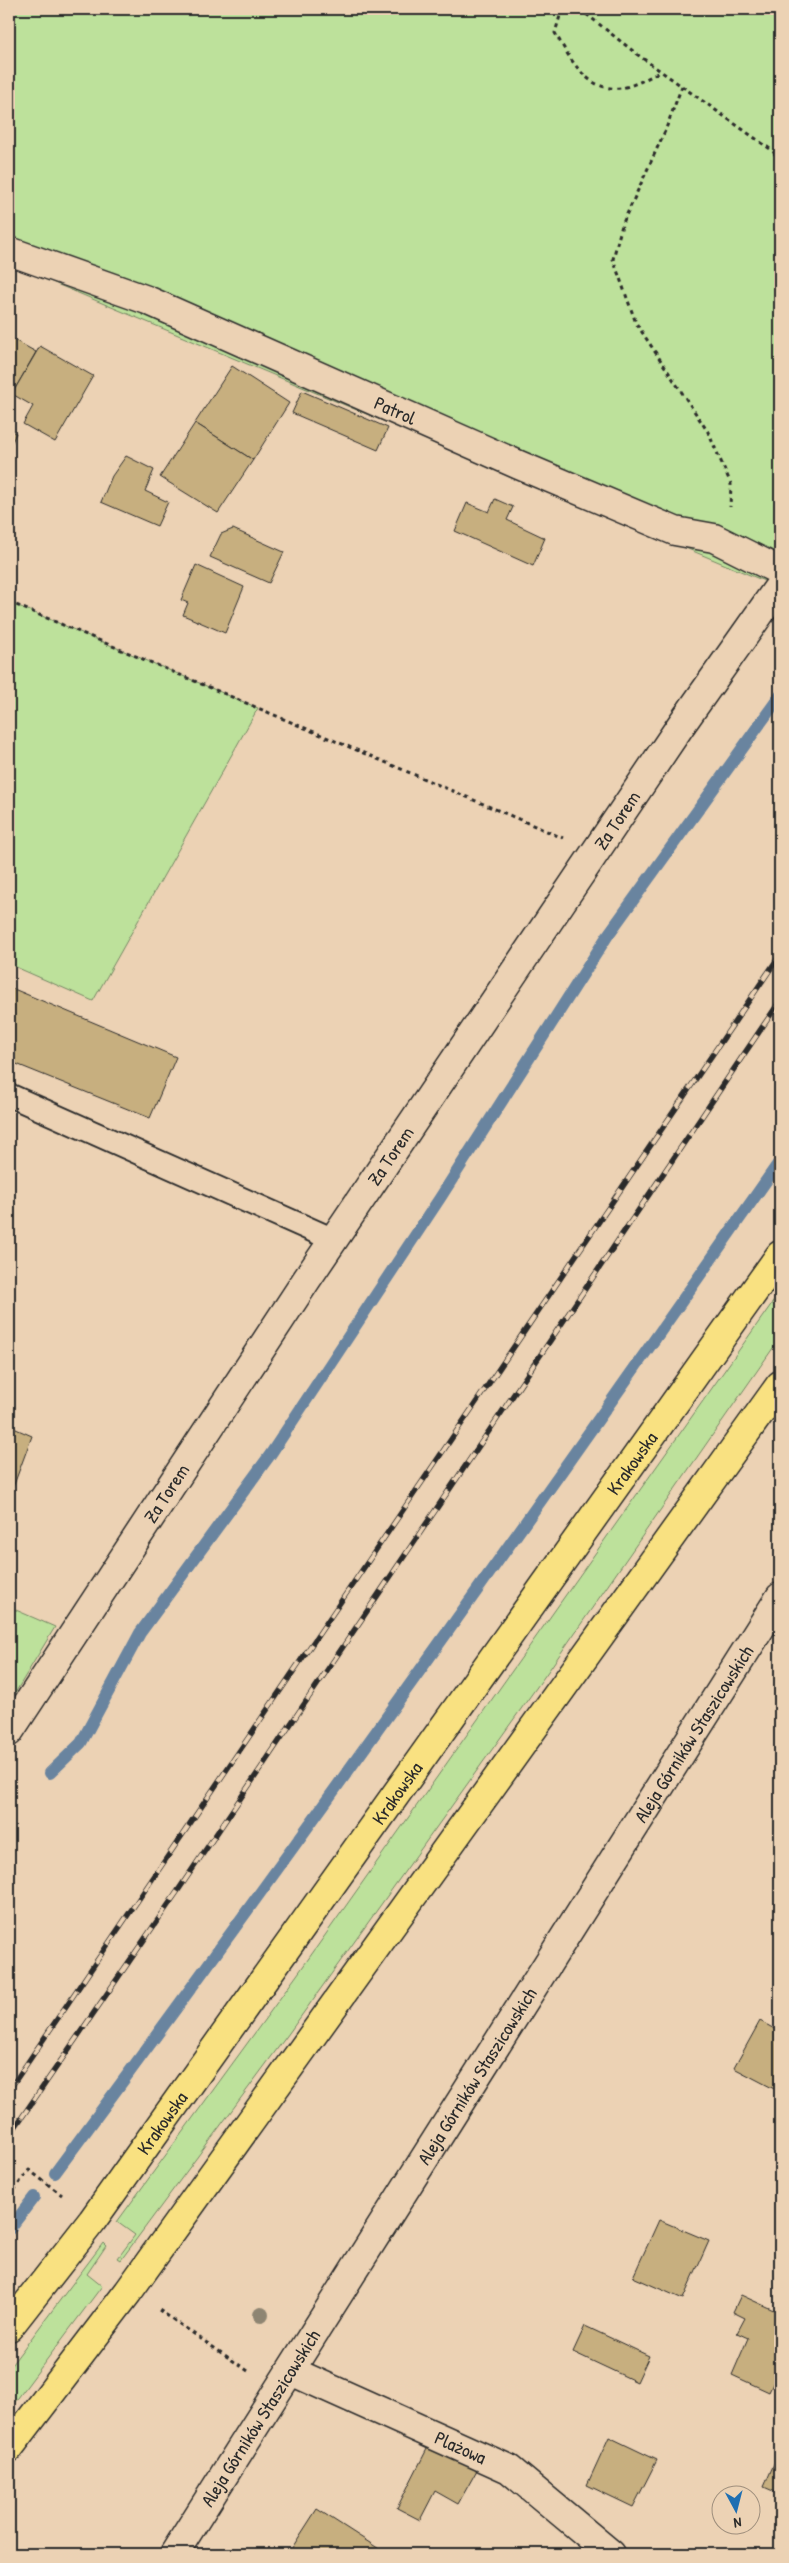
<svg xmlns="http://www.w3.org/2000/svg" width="789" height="2563" font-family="'Patrick Hand',sans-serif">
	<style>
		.green { fill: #bde19b; stroke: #748663 }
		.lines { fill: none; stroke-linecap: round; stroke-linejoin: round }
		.stream { stroke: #69849f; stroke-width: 12 }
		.building { fill: #c7af7f; stroke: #2b2b2b }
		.lane-casing { stroke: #2b2b2b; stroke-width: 26 }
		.street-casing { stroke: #2b2b2b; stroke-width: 31 }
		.primary-casing { stroke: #2b2b2b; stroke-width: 31 }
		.path { stroke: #2b2b2b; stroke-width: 3; stroke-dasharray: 4 4; stroke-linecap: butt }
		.lane { stroke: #ecd2b4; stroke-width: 22 }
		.street { stroke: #ecd2b4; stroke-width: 28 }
		.primary { stroke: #f9e181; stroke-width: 28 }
		.rail-casing { stroke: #2b2b2b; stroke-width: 5.5 }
		.rail { stroke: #ecd2b4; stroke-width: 4; stroke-dasharray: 11; stroke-linecap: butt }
		.tree { fill: #8e8572 }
		.labels { text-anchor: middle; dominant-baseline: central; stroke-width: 4; stroke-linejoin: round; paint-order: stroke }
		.street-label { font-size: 19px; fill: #2b2b2b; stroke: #ecd2b4 }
	</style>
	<rect width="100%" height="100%" fill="#ecd2b4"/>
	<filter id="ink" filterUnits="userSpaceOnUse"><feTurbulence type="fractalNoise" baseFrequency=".02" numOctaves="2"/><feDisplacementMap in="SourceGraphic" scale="10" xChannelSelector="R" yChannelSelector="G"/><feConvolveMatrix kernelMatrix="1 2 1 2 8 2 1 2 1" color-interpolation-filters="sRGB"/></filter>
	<g filter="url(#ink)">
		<!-- green -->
		<g class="green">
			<path d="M9,9H780V573L769,583L9,264Z"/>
			<path d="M9,602L258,708L93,1001L9,964Z"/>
			<path d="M780,1292V1338L549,1670L289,2033L121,2260L118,2258L135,2235L117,2222L297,1975Z"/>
			<path d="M9,1607L55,1627L9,1703Z"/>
			<path d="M103,2243L106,2246L87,2274L102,2286L9,2410V2368Z"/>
		</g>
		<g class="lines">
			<!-- stream -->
			<g class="stream">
				<path d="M50,1773L81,1743L140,1633L270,1455L440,1198L608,935L780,696"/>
				<path d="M55,2173C302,1840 542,1501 780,1161"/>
				<path d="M9,2230L34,2197"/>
			</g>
		</g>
		<!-- building -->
		<g class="building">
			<path d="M9,337L36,352L12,394L9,393Z"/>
			<path d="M40,346L93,376L55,442L23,424L33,406L12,394Z"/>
			<path d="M232,366L289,403L253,460L195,423Z"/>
			<path d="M302,391L388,428L378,450L292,413Z"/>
			<path d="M195,423L253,460L218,513L160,477Z"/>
			<path d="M9,430L16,433L9,449Z"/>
			<path d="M126,456L154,470L145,491L168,502L157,526L101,502L112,476Z"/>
			<path d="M495,499L513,507L507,520L545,538L533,566L455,531L467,503L489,512Z"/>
			<path d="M233,529L284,552L269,583L210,557L221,534Z"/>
			<path d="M196,565L244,587L225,633L183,615L188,603L181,600Z"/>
			<path d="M9,987L176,1057L150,1118L9,1061Z"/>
			<path d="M9,1426L32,1436L9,1498Z"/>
			<path d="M760,2021L780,2032V2092L734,2068Z"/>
			<path d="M659,2220L709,2241L683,2299L633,2277Z"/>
			<path d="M741,2295L780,2313V2369L769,2392L732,2375L748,2338L737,2333L745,2318L733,2312Z"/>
			<path d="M585,2326L649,2356L637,2382L573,2352Z"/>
			<path d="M609,2437L657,2460L633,2507L587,2485Z"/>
			<path d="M429,2445L477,2470L458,2504L435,2491L420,2520L397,2508Z"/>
			<path d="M776,2459L780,2461V2494L764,2487Z"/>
			<path d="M317,2509L387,2554H288Z"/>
		</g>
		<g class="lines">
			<defs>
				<path id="lane" d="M9,1095L334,1240"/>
				<g id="street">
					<path id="s1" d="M9,251L147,300L519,465L675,531L714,538L780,571"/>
					<path id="s2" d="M9,1732L307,1279L681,725L780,585"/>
					<path id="s3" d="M291,2371L509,2469L611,2554"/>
					<path id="s4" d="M174,2554L780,1597"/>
				</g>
				<g id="primary">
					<path id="s5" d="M9,2327L92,2221L780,1255"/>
					<path d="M9,2448L128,2292L780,1385"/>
				</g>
			</defs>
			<!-- lane casing -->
			<use href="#lane" class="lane-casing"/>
			<!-- street casing -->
			<use href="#street" class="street-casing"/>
			<!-- primary casing -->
			<use href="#primary" class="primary-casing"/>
			<!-- path -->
			<g class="path">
				<path d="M562,9L555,33C570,58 586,92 621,88C634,86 649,77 660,72"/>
				<path d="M580,9L638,55L773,151L780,163"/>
				<path d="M682,86L665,131L622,225L613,259L636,323L708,432L731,484L730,507"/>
				<path d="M9,602L563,838"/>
				<path d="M9,2197L29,2170L62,2195"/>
				<path d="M159,2310L248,2371"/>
			</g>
			<!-- lane -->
			<use href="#lane" class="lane"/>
			<!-- street -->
			<use href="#street" class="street"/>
			<!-- primary -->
			<use href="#primary" class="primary"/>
			<defs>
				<g id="rail">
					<path d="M9,2090L780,955"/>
					<path d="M9,2136L177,1892L780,1001"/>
				</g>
			</defs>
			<!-- rail casing -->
			<use href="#rail" class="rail-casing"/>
			<!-- rail -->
			<use href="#rail" class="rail"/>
		</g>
		<!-- trees -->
		<circle class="tree" cx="261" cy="2315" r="8"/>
	</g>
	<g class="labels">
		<!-- street labels -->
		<g class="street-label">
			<text stroke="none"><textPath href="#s1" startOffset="418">Patrol</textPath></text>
			<text stroke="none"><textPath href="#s2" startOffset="1096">Za Torem</textPath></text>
			<text stroke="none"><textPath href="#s2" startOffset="691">Za Torem</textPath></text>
			<text stroke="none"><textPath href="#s5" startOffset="1065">Krakowska</textPath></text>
			<text stroke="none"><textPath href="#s2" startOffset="286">Za Torem</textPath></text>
			<text stroke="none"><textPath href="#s4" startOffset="971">Aleja Górników Staszicowskich</textPath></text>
			<text stroke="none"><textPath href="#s5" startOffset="660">Krakowska</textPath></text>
			<text stroke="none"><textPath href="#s4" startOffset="566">Aleja Górników Staszicowskich</textPath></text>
			<text stroke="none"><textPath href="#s5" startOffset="255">Krakowska</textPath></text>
			<text stroke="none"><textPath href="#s4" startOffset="161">Aleja Górników Staszicowskich</textPath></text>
			<text stroke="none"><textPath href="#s3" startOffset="186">Plażowa</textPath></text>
		</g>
	</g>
	<!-- margin -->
	<rect width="789" height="2563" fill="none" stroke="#ecd2b4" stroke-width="30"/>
	<rect x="15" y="15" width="759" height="2533" fill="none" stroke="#2b2b2b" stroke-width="2" filter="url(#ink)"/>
	<!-- north arrow -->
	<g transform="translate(736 2510) rotate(173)"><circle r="24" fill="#ecd2b4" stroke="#9f8f7d"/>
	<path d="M0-4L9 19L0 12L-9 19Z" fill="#1f6fb2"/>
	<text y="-8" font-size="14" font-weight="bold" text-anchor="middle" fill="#2b2b2b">N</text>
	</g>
</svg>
